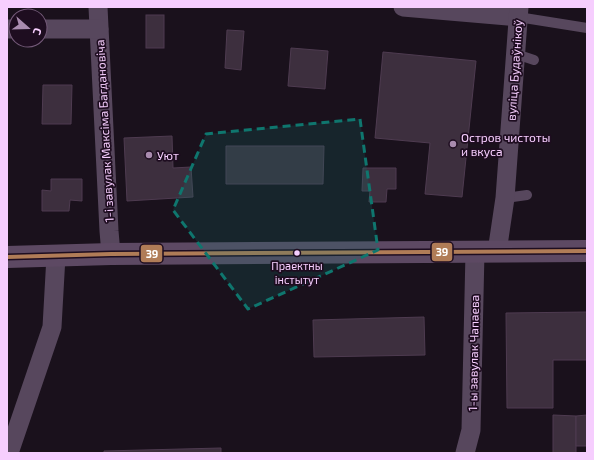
<svg xmlns="http://www.w3.org/2000/svg" width="594" height="460" font-family="'Exo 2',sans-serif">
	<style>
		.building { fill: #3d2f3e; stroke: #4e3b50 }
		.lines { fill: none; stroke-linecap: round; stroke-linejoin: round }
		.lane { stroke: #57475d; stroke-width: 10 }
		.street { stroke: #57475d; stroke-width: 19 }
		.secondary { stroke: #5d4963; stroke-width: 22 }
		.bus-1-casing { stroke: #1e0d20; stroke-width: 7 }
		.bus-1 { stroke: #b07c57; stroke-width: 4 }
		.marked { fill: #0f766e; fill-opacity: 0.2; stroke: #0f766e; stroke-width: 3; stroke-dasharray: 8 5; stroke-linejoin: round }
		.poi-dot { fill: #a98caf; stroke: #1e0d20; stroke-width: 1.5 }
		.bus-dot { fill: #f6cefe; stroke: #1e0d20; stroke-width: 1.5 }
		.labels { text-anchor: middle; dominant-baseline: central; stroke-width: 3.5; stroke-linejoin: round; paint-order: stroke }
		.bus-label { font-size: 11px; fill: #f6cefe; stroke: #1e0d20 }
		.street-label { font-size: 12px; fill: #f6cefe; stroke: #1e0d20 }
		.poi-label { font-size: 12px; fill: #f6cefe; stroke: #1e0d20; text-anchor: start }
		.line-badge { stroke: #1e0d20; stroke-width: 1.5 }
		.badge-label { font-size: 11px; text-anchor: middle; font-weight: bold; fill: #fff }
	</style>
	<rect width="100%" height="100%" fill="#1a111c"/>
	<!-- building -->
	<g class="building">
		<rect x="146" y="15" width="18" height="33"/>
		<path d="M227,30L244,31L241,70L225,68Z"/>
		<path d="M291,48L328,51L325,89L288,86Z"/>
		<path d="M383,52L476,61L462,197L425,194L430,143L375,138Z"/>
		<path d="M43,85H72L71,124H42Z"/>
		<path d="M172,136L173,168L191,167L193,197L127,201L124,138Z"/>
		<path d="M226,146H324L323,184H226Z"/>
		<path d="M363,168H396V189H387L386,202H369L370,191H362Z"/>
		<path d="M51,179H82V201L70,200L69,211H42V190L51,191Z"/>
		<path d="M587,312V360H553V408H507L506,313Z"/>
		<path d="M424,317L425,355L314,357L313,320Z"/>
		<path d="M553,415L576,416V453H553Z"/>
		<path d="M587,415V446H576V416Z"/>
		<path d="M221,448V453H104V451Z"/>
	</g>
	<g class="lines">
		<!-- lane -->
		<g class="lane">
			<path d="M518,17L587,28"/>
			<path d="M516,54L534,60"/>
			<path d="M505,198L527,195"/>
		</g>
		<!-- street -->
		<g class="street">
			<path d="M98,7L109,231L111,254"/>
			<path d="M403,7L518,17"/>
			<path d="M7,29H16"/>
			<path d="M40,29H99"/>
			<path d="M497,252L505,198L519,7"/>
			<path d="M9,453L52,327L56,256"/>
			<path d="M465,453L471,430L475,252"/>
		</g>
		<!-- secondary -->
		<path class="secondary" d="M7,257L111,254L587,251"/>
		<defs>
			<path id="bus-1" d="M7,257L111,254L587,251"/>
		</defs>
		<!-- bus-1 casing -->
		<use href="#bus-1" class="bus-1-casing"/>
		<!-- bus-1 -->
		<use href="#bus-1" class="bus-1"/>
	</g>
	<!-- marked area -->
	<path class="marked" d="M360,119L378,250L248,309L173,210L206,134Z"/>
	<!-- markers -->
	<g class="poi-dot">
		<circle cx="453" cy="144" r="4"/>
		<circle cx="149" cy="155" r="4"/>
	</g>
	<circle class="bus-dot" cx="297" cy="253" r="3.5"/>
	<g class="labels">
		<!-- bus labels -->
		<g class="bus-label">
			<text x="297" y="265">Праектны<tspan x="297" dy="14">інстытут</tspan></text>
		</g>
		<!-- street labels -->
		<g class="street-label">
			<text transform="translate(514 70) rotate(-86)">вуліца Будаўнікоў</text>
			<text transform="translate(104 131) rotate(-93)">1-і завулак Максіма Багдановіча</text>
			<text transform="translate(473 353) rotate(-89)">1-ы завулак Чапаева</text>
		</g>
		<!-- poi labels -->
		<g class="poi-label">
			<text x="461" y="137">Остров чистоты<tspan x="461" dy="14">и вкуса</tspan></text>
			<text x="157" y="155">Уют</text>
		</g>
	</g>
	<g class="line-badge">
		<rect x="431" y="242" width="22" height="20" rx="4" fill="#b07c57"/>
		<rect x="140" y="244" width="23" height="19" rx="4" fill="#b07c57"/>
	</g>
	<g class="badge-label">
		<text x="442" y="256">39</text>
		<text x="152" y="258">39</text>
	</g>
	<!-- border -->
	<rect width="594" height="460" fill="none" stroke="#f6cefe" stroke-width="16"/>
	<!-- north arrow -->
	<g transform="translate(28 28) rotate(110)"><circle r="19" fill="#1e0d20" stroke="#745a79"/>
	<path d="M0-3L7 15L0 10L-7 15Z" fill="#a98caf"/>
	<text y="-6" font-size="11" font-weight="bold" text-anchor="middle" fill="#f6cefe">С</text>
	</g>
</svg>
